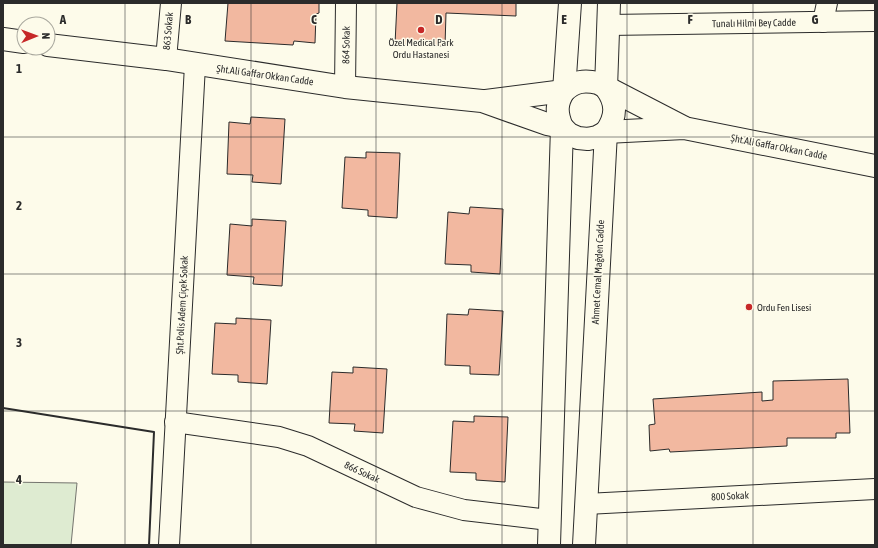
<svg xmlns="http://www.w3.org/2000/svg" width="878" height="548" font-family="'Asap Condensed',sans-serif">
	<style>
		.green { fill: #deebd1; stroke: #74746e }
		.building { fill: #f2b8a0; stroke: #2b2b2b }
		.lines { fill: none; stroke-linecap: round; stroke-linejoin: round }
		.street-casing { stroke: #2b2b2b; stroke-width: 22 }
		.secondary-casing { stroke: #2b2b2b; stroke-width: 24 }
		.street { stroke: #fdfbea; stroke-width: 20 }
		.secondary { stroke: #fdfbea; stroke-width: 22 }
		.wall { stroke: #2b2b2b; stroke-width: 2 }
		.grid { fill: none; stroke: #2b2b2b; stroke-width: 1; stroke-opacity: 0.55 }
		.poi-dot { fill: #c62828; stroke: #fdfbea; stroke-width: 1.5 }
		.labels { text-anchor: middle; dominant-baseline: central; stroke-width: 3; stroke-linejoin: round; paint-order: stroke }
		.street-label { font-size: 10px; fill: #2b2b2b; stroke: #fdfbea }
		.poi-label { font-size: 10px; fill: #2b2b2b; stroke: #fdfbea }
		.grid-label { font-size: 13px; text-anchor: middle; font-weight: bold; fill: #2b2b2b; stroke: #fdfbea; stroke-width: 3; stroke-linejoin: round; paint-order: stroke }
	</style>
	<rect width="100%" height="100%" fill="#fdfbea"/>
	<!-- green -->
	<path class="green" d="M3,482L77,483L71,545H3Z"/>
	<!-- building -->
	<g class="building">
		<path d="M228,3H319V13L316,14L315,43L294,41L293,45L225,41Z"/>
		<path d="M397,3H516V16L446,13L445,46L395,44Z"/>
		<path d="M251,117L285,119L281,184L252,182L253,175L227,174L229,122L250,124Z"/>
		<path d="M366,152L400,153L397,218L368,216V210L342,208L345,157L366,158Z"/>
		<path d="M470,207L503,209L500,274L471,272V265L445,264L448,212L469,214Z"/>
		<path d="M252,219L286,221L282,286L253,284L254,277L227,275L230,224L252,226Z"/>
		<path d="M469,309L503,311L499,375L470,374V366L445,365L447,314L468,315Z"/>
		<path d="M236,318L271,320L267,384L238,382V375L212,374L215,323L236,324Z"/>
		<path d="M353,367L387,369L383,433L354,431L355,424L329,423L332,372L353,373Z"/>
		<path d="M848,379L850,433H836V438H787V446L670,452L669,449L650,451L649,425L655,424L653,399L762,392V401L773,400V381Z"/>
		<path d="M474,416L508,417L505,482L476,480V473L450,472L453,421L474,422Z"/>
	</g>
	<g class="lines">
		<defs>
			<g id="street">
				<path d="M823,22L827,3"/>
				<path d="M608,25L875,21"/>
				<path d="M166,59L171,3"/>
				<path d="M345,87L346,3"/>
				<path d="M175,422L279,437L308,446L416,497L464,510L549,520"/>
				<path d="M586,504L875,489"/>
				<path d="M169,545L195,65"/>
			</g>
			<g id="secondary">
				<path d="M3,39L24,42"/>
				<path d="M48,45L166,59L345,87L482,101L547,124L562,127L569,134L578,138L588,139L597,137L606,132L684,128L875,166"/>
				<path d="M486,101L564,91C575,81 584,80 598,83L683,127"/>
				<path d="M549,545L562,127C556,113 556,103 564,91L570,3"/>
				<path d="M584,545L606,132C617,116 617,103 606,88L609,3"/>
			</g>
		</defs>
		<!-- street casing -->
		<use href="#street" class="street-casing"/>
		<!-- secondary casing -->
		<use href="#secondary" class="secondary-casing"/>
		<!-- street -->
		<use href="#street" class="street"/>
		<!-- secondary -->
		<use href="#secondary" class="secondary"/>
		<!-- wall -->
		<path class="wall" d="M3,408L154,432L149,545"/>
	</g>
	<!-- grid -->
	<path class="grid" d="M125,3V545M251,3V545M376,3V545M502,3V545M627,3V545M753,3V545M3,137H875M3,274H875M3,411H875"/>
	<!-- markers -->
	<g class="poi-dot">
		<circle cx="421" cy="30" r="4"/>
		<circle cx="749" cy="307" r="4"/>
	</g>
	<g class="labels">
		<!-- street labels -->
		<g class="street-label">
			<text transform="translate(754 23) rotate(-1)">Tunalı Hilmi Bey Cadde</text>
			<text transform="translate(168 31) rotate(-85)">863 Sokak</text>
			<text transform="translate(346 45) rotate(-89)">864 Sokak</text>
			<text transform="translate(265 75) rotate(8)">Şht.Ali Gaffar Okkan Cadde</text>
			<text transform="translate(779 147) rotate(11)">Şht.Ali Gaffar Okkan Cadde</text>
			<text transform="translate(598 272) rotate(-87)">Ahmet Cemal Mağden Cadde</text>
			<text transform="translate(182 305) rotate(-87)">Şht.Polis Adem Çiçek Sokak</text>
			<text transform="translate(362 472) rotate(25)">866 Sokak</text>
			<text transform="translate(730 496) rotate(-3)">800 Sokak</text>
		</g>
		<!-- poi labels -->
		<g class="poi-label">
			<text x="421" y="42">Özel Medical Park<tspan x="421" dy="12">Ordu Hastanesi</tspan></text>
			<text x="757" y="307" text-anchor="start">Ordu Fen Lisesi</text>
		</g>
	</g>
	<g class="grid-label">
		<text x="63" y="24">A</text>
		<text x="188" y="24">B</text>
		<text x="314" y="24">C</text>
		<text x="439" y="24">D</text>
		<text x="564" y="24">E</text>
		<text x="690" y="24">F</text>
		<text x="815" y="24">G</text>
		<text x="19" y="73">1</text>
		<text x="19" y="210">2</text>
		<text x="19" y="347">3</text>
		<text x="19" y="484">4</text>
	</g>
	<!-- border -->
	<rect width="878" height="548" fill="none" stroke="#2b2b2b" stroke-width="8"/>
	<!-- north arrow -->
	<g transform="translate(36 36) rotate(89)"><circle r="19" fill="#fdfbea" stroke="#a9a89e"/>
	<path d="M0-3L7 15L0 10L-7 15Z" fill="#c62828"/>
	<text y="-6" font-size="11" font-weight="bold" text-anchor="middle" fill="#2b2b2b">N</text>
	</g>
</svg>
